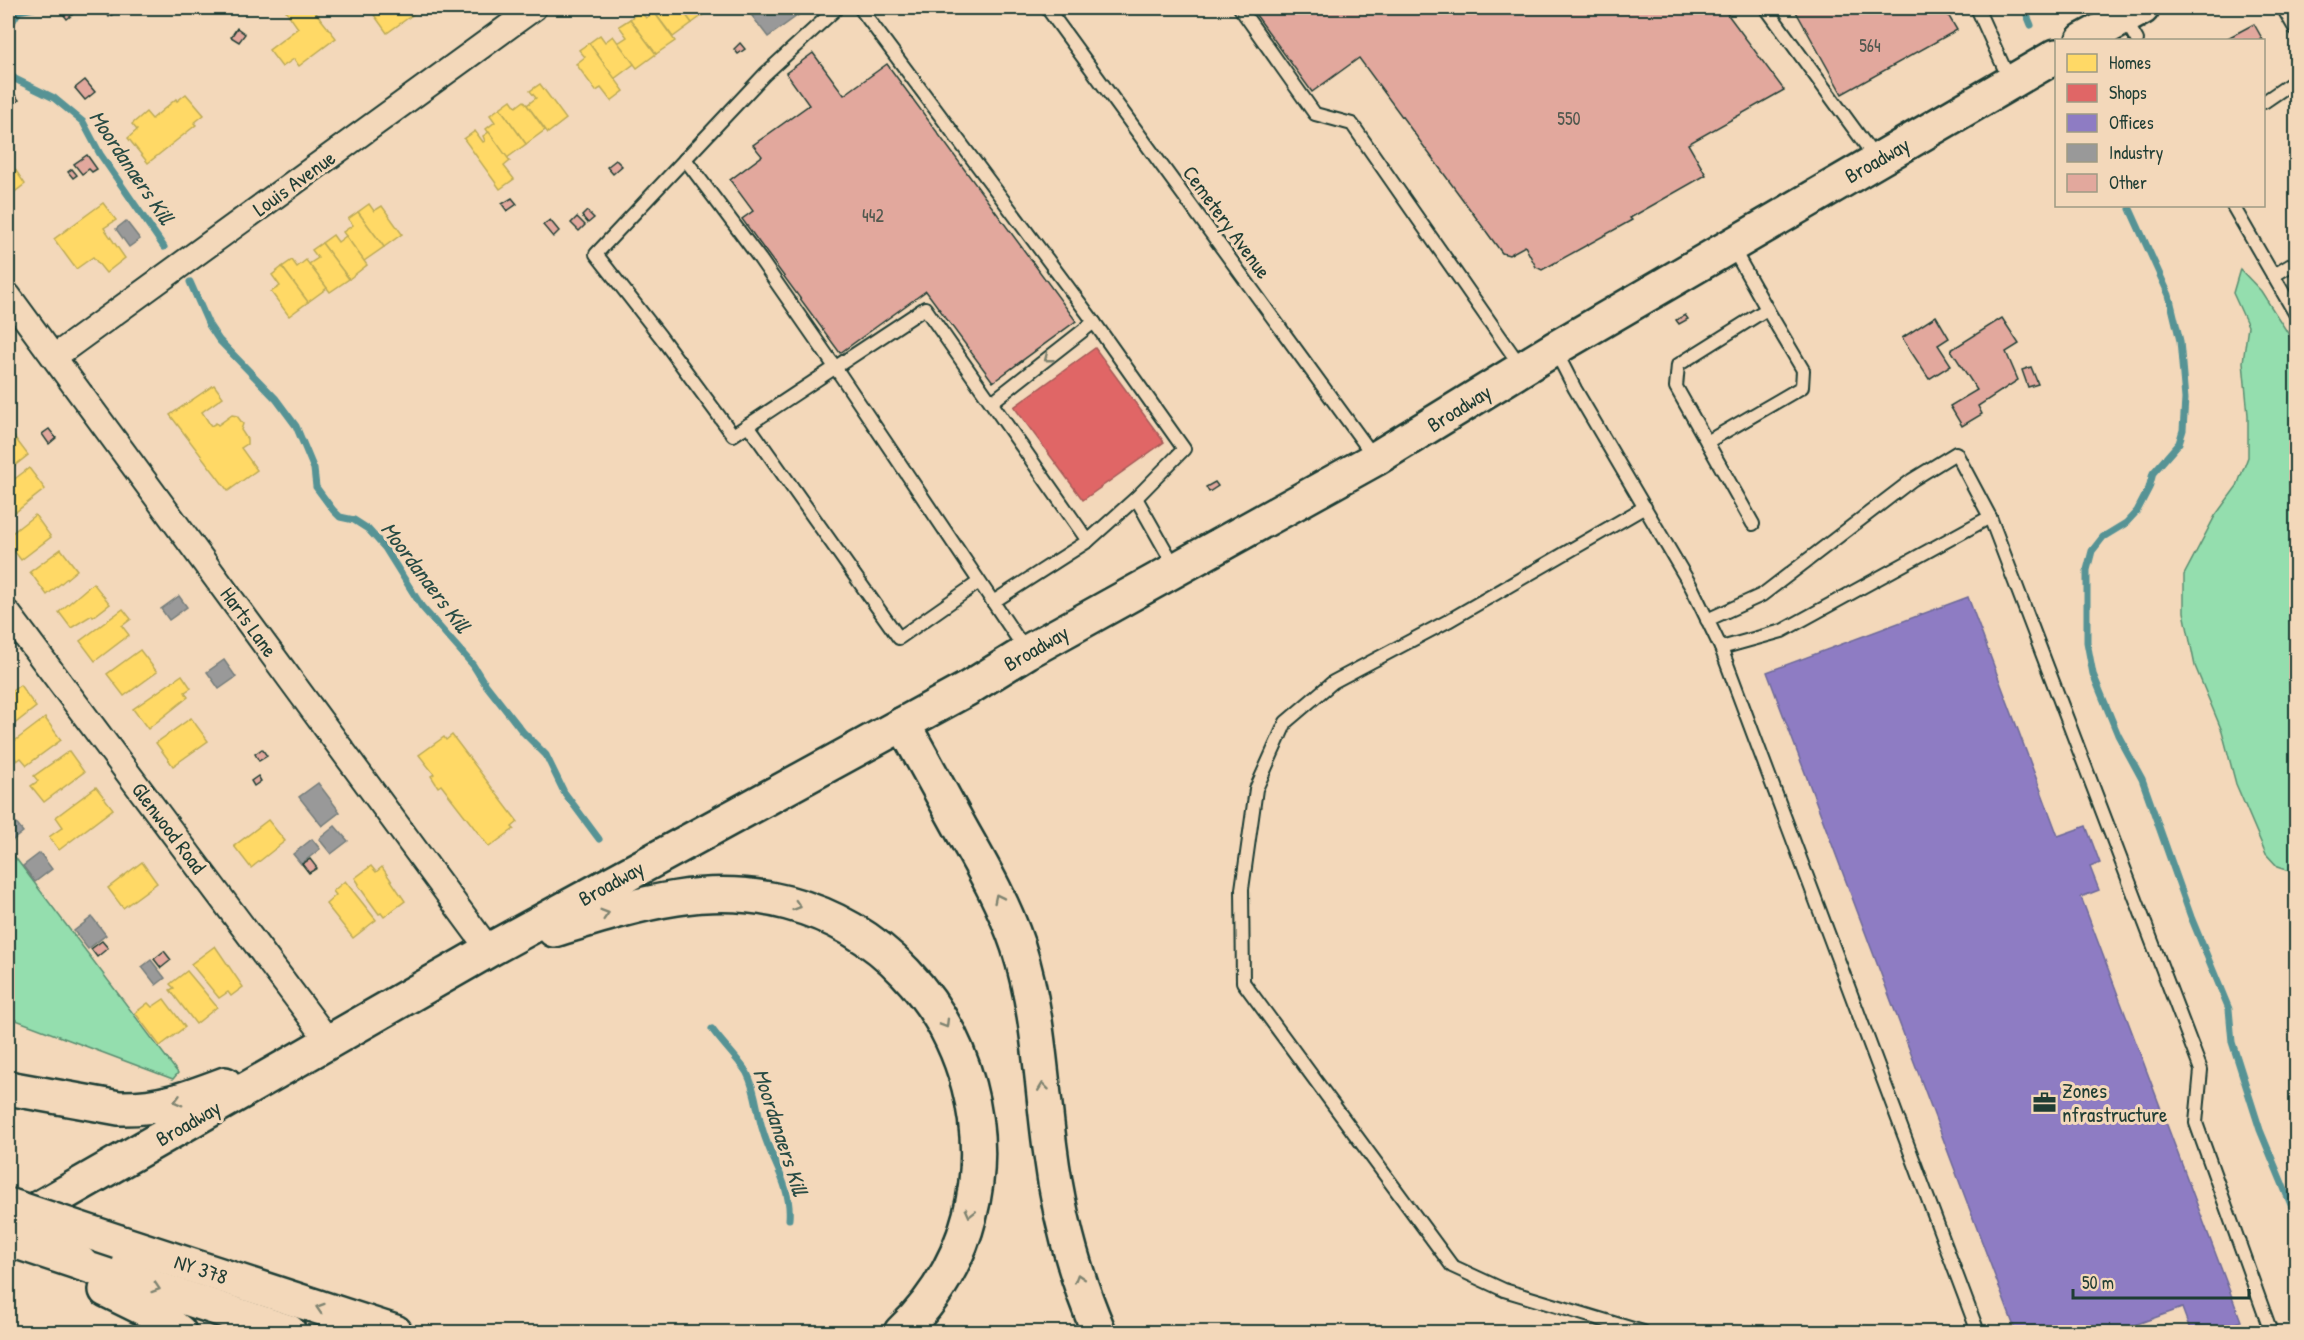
<svg xmlns="http://www.w3.org/2000/svg" width="2304" height="1340" font-family="'Patrick Hand',sans-serif">
	<style>
		.green { fill: #94deae; stroke: #5a8e71; stroke-width: 1.5 }
		.homes { fill: #ffd966; stroke: #bcaa57; stroke-width: 1.5 }
		.shops { fill: #e06666; stroke: #a65a57; stroke-width: 1.5 }
		.offices { fill: #8e7cc3; stroke: #6d6998; stroke-width: 1.5 }
		.industry { fill: #999; stroke: #747d7b; stroke-width: 1.5 }
		.lines { fill: none; stroke-linecap: round; stroke-linejoin: round }
		.stream { stroke: #579395; stroke-width: 7 }
		.building { fill: #e2a89d; stroke: #1f3d34; stroke-width: 1.5 }
		.service-casing { stroke: #1f3d34; stroke-width: 16 }
		.minor-casing { stroke: #1f3d34; stroke-width: 28 }
		.primary-casing { stroke: #1f3d34; stroke-width: 38 }
		.service { stroke: #f3d8ba; stroke-width: 12 }
		.minor { stroke: #f3d8ba; stroke-width: 24 }
		.primary { stroke: #f3d8ba; stroke-width: 33 }
		.primary-bridge-casing { stroke: #1f3d34; stroke-width: 38; stroke-linecap: butt }
		.primary-bridge { stroke: #f3d8ba; stroke-width: 33 }
		.oneway { stroke: #7e8370 }
		.labels { text-anchor: middle; dominant-baseline: central; stroke-width: 6; stroke-linejoin: round; paint-order: stroke }
		.number-label { font-size: 18px; fill: #50584e }
		.street-label { font-size: 21px; fill: #1f3d34; stroke: #f3d8ba }
		.poi-label { font-size: 21px; fill: #1f3d34; stroke: #f3d8ba; text-anchor: start }
		.water-label { font-size: 22px; font-style: italic; fill: #284b44; stroke: #f3d8ba }
	</style>
	<rect width="100%" height="100%" fill="#f3d8ba"/>
	<filter id="ink" filterUnits="userSpaceOnUse"><feTurbulence type="fractalNoise" baseFrequency=".0167" numOctaves="2"/><feDisplacementMap in="SourceGraphic" scale="12" xChannelSelector="R" yChannelSelector="G"/><feConvolveMatrix kernelMatrix="1 2 1 2 8 2 1 2 1" color-interpolation-filters="sRGB"/></filter>
	<g filter="url(#ink)">
		<!-- green -->
		<g class="green">
			<path d="M2240,269L2261,291L2296,346V873L2278,867L2266,854L2236,784L2222,731L2195,666L2184,612V575L2215,516L2237,486L2248,457V415L2243,362L2248,326L2233,293Z"/>
			<path d="M8,848L178,1073L173,1079L8,1017Z"/>
		</g>
		<!-- homes -->
		<g class="homes">
			<path d="M291,8H312L336,38L299,66L294,59L282,67L269,50L298,28L286,11Z"/>
			<path d="M369,8H422L387,33Z"/>
			<path d="M651,8H681L692,23L673,37Z"/>
			<path d="M681,8H708L710,10L692,23Z"/>
			<path d="M640,11L646,18L654,12L675,41L656,54L630,19Z"/>
			<path d="M630,19L656,54L637,68L618,43L627,37L619,26Z"/>
			<path d="M600,35L605,42L613,36L634,64L614,79L589,43Z"/>
			<path d="M589,43L624,91L611,101L601,88L596,91L576,64L585,57L579,50Z"/>
			<path d="M540,84L566,119L548,133L527,105L536,98L530,91Z"/>
			<path d="M186,94L204,115L194,123L196,125L148,163L128,138L137,130L132,124L146,112L152,119L176,99L177,101Z"/>
			<path d="M511,100L516,107L524,101L545,130L526,144L500,108Z"/>
			<path d="M500,108L526,144L507,158L486,129L495,122L490,115Z"/>
			<path d="M475,131L483,142L485,141L483,136L489,132L510,161L504,166L514,179L500,189L464,139Z"/>
			<path d="M8,159L25,184L8,197Z"/>
			<path d="M103,203L116,220L104,228L125,258L106,273L93,257L76,269L54,239Z"/>
			<path d="M369,204L374,211L382,206L402,234L384,247L358,212Z"/>
			<path d="M358,212L384,247L364,261L343,232L353,225L348,219Z"/>
			<path d="M333,235L338,242L346,236L367,265L349,279L322,243Z"/>
			<path d="M322,243L349,279L330,292L309,264L318,258L312,250Z"/>
			<path d="M292,260L297,267L306,260L327,288L308,302L282,267Z"/>
			<path d="M282,267L308,302L289,316L271,292L280,286L272,275Z"/>
			<path d="M214,385L223,397L202,412L211,426L216,423L218,425L232,415L237,416L243,424L241,430L247,439V444L241,448L257,470L228,491L170,415Z"/>
			<path d="M12,434L28,455L8,471V438Z"/>
			<path d="M29,468L45,489L8,518V484Z"/>
			<path d="M35,515L51,537L21,560L8,543V536Z"/>
			<path d="M61,549L77,570L47,595L30,572Z"/>
			<path d="M93,583L110,604L93,617L92,615L71,628L59,612Z"/>
			<path d="M123,609L131,619L122,626L129,635L95,661L80,641Z"/>
			<path d="M140,650L157,672L124,696L107,674Z"/>
			<path d="M182,675L191,688L185,692L188,697L148,729L133,709Z"/>
			<path d="M20,685L36,707L8,729V694Z"/>
			<path d="M45,718L61,740L27,765L21,758L17,761L8,749V746Z"/>
			<path d="M191,718L208,741L173,766L156,743Z"/>
			<path d="M452,735L518,822L512,827L514,829L489,847L441,785L438,787L431,776L434,774L419,755L444,737L446,740Z"/>
			<path d="M69,751L84,772L44,802L31,786L38,781L34,776Z"/>
			<path d="M96,787L113,809L59,850L49,837L63,827L56,817Z"/>
			<path d="M268,820L285,841L251,868L234,846Z"/>
			<path d="M142,862L157,883L123,908L108,888Z"/>
			<path d="M371,866L376,872L382,867L405,901L384,917L381,913L379,914L358,885L359,884L355,878Z"/>
			<path d="M345,881L376,920L353,938L326,904L336,895L333,891Z"/>
			<path d="M215,946L243,987L231,996L228,992L219,998L191,964Z"/>
			<path d="M187,971L217,1007L196,1024L170,990L174,988L170,984Z"/>
			<path d="M164,999L185,1027L160,1046L135,1013L148,1003L152,1007Z"/>
		</g>
		<!-- shops -->
		<path class="shops" d="M1095,348L1164,442L1083,500L1014,407Z"/>
		<!-- offices -->
		<path class="offices" d="M1968,597L2058,836L2086,826L2100,863L2090,867L2099,890L2081,897L2241,1321L2210,1332H2191L2182,1308L2115,1332H2016L1767,672Z"/>
		<!-- industry -->
		<g class="industry">
			<path d="M746,8H808L768,37Z"/>
			<path d="M126,221L140,239L129,247L116,229Z"/>
			<path d="M179,596L187,607L169,620L161,609Z"/>
			<path d="M224,660L236,677L219,689L207,672Z"/>
			<path d="M318,783L340,812L322,826L299,797Z"/>
			<path d="M14,821L23,832L8,844V825Z"/>
			<path d="M335,826L348,841L331,854L319,839Z"/>
			<path d="M312,839L320,849L301,864L293,854Z"/>
			<path d="M40,853L52,869L35,882L23,866Z"/>
			<path d="M92,917L106,935L88,949L74,931Z"/>
			<path d="M151,960L165,978L156,985L142,967Z"/>
		</g>
		<g class="lines">
			<!-- stream -->
			<g class="stream">
				<path d="M2024,8L2031,25"/>
				<path d="M8,29L19,11L34,8"/>
				<path d="M8,72L15,79L54,98L83,122L100,154L164,247"/>
				<path d="M2130,209L2169,295L2180,341L2185,399L2183,430L2179,443L2153,473L2149,488L2137,511L2126,523L2103,537L2092,551L2087,570V642L2093,674L2118,735L2142,779L2191,917L2229,1009L2232,1042L2260,1130L2296,1217"/>
				<path d="M190,282L209,325L219,340L276,399L296,426L314,469L316,487L333,510L340,517L354,520L368,529L385,548L422,607L473,665L483,681L523,732L546,755L564,792L599,839"/>
				<path d="M712,1029C721,1042 740,1061 747,1073C756,1090 757,1113 763,1131C771,1160 792,1187 789,1219"/>
			</g>
		</g>
		<!-- building -->
		<g class="building">
			<path d="M63,8H74L77,11L67,19L60,10Z"/>
			<path d="M106,8H117L119,10L109,17L104,10Z"/>
			<path d="M1251,8H1723L1784,90L1688,144L1706,175L1630,218L1632,220L1542,270L1536,267L1525,246L1509,255L1502,253L1359,58L1312,92Z"/>
			<path d="M1794,8H1944L1957,30L1842,94Z"/>
			<path d="M2254,24L2263,40H2224Z"/>
			<path d="M237,28L245,34L239,42L231,37Z"/>
			<path d="M740,43L745,49L738,54L734,49Z"/>
			<path d="M813,53L844,95L887,64L1076,321L993,382L926,291L840,353L742,219L753,211L730,180L762,156L753,145L809,105L786,73Z"/>
			<path d="M85,80L95,92L85,100L75,88Z"/>
			<path d="M11,90L19,100L10,107L8,104V93Z"/>
			<path d="M87,155L97,169L92,172L89,169L82,174L74,164Z"/>
			<path d="M616,160L622,166L613,174L607,167Z"/>
			<path d="M72,169L77,175L73,178L68,172Z"/>
			<path d="M512,198L517,204L507,211L502,204Z"/>
			<path d="M587,211L594,218L588,223L582,216Z"/>
			<path d="M577,217L585,225L579,231L571,223Z"/>
			<path d="M550,220L559,231L553,237L543,225Z"/>
			<path d="M1685,315L1688,319L1679,324L1676,320Z"/>
			<path d="M1936,316L1949,338L1938,345L1951,365L1929,379L1902,338Z"/>
			<path d="M2002,318L2019,344L2006,352L2018,380L1978,406L1982,414L1962,426L1950,406L1977,390L1951,350Z"/>
			<path d="M2031,367L2038,384L2028,387L2022,370Z"/>
			<path d="M49,429L56,438L49,444L42,434Z"/>
			<path d="M1215,482L1218,486L1209,492L1206,487Z"/>
			<path d="M262,749L267,756L259,761L255,754Z"/>
			<path d="M258,776L261,781L254,786L251,781Z"/>
			<path d="M310,859L317,868L309,873L302,864Z"/>
			<path d="M102,941L108,948L97,957L91,949Z"/>
			<path d="M164,951L171,960L161,968L154,959Z"/>
		</g>
		<g class="lines">
			<defs>
				<g id="service">
					<path d="M837,8L765,74L596,254L660,336L733,435L925,308L1088,541"/>
					<path d="M860,8L1094,322L1184,449L1136,498"/>
					<path d="M1047,8L1375,458"/>
					<path d="M1240,8L1315,114L1352,124L1522,368"/>
					<path d="M1766,8L1876,159"/>
					<path d="M1977,8L2010,81"/>
					<path d="M2283,8L2296,30"/>
					<path d="M2124,18L2137,40"/>
					<path d="M2264,102L2296,80"/>
					<path d="M685,159L760,259L835,367L1026,651"/>
					<path d="M2233,206L2296,315"/>
					<path d="M1732,247L1767,309L1678,365L1676,387L1753,524"/>
					<path d="M2273,276L2296,262"/>
					<path d="M1555,350L1575,389L1692,588L1721,648L1978,1332"/>
					<path d="M992,402L1094,322"/>
					<path d="M748,425L899,638L979,582"/>
					<path d="M1707,442L1802,387L1803,370L1767,309"/>
					<path d="M1990,517L2201,1070L2196,1123L2271,1332"/>
					<path d="M993,602L1088,541L1136,498L1175,567"/>
					<path d="M1707,620L1762,595L1912,480L1956,453L1990,517L1782,631L1721,648"/>
					<path d="M1643,1332L1504,1290L1452,1266L1243,982L1242,889L1256,789L1286,722L1333,682L1448,621L1645,507"/>
				</g>
				<g id="minor">
					<path d="M8,295L489,950"/>
					<path d="M54,357L534,8"/>
					<path d="M8,613L330,1043"/>
				</g>
				<g id="primary">
					<path d="M2083,40L2142,8"/>
					<path d="M903,724C924,761 944,798 965,836C985,871 1005,907 1018,946C1039,1011 1041,1081 1050,1148C1058,1212 1074,1274 1099,1332"/>
					<path d="M554,930C633,906 705,881 788,903C977,953 1043,1198 901,1332"/>
					<path d="M8,1088L119,1108C160,1109 188,1098 225,1084"/>
					<path d="M11,1224L489,950L967,689L1027,652L1375,459L1554,349L2056,56"/>
					<path d="M119,1242L395,1332"/>
					<path d="M80,1263L289,1332"/>
					<path d="M106,1290L155,1314L179,1332"/>
				</g>
			</defs>
			<!-- service casing -->
			<use href="#service" class="service-casing"/>
			<!-- minor casing -->
			<use href="#minor" class="minor-casing"/>
			<!-- primary casing -->
			<use href="#primary" class="primary-casing"/>
			<!-- service -->
			<use href="#service" class="service"/>
			<!-- minor -->
			<use href="#minor" class="minor"/>
			<!-- primary -->
			<use href="#primary" class="primary"/>
			<defs>
				<g id="primary-bridge">
					<path d="M8,1205L119,1242"/>
					<path d="M8,1239L80,1263"/>
				</g>
			</defs>
			<!-- primary-bridge casing -->
			<use href="#primary-bridge" class="primary-bridge-casing"/>
			<!-- primary-bridge -->
			<use href="#primary-bridge" class="primary-bridge"/>
		</g>
		<!-- one-way arrows -->
		<defs><path id="oneway-chevron" d="M-2-3.5L2.5 0L-2 3.5" fill="none" stroke-width="1.6" stroke-linecap="round" stroke-linejoin="round" transform="scale(1.5)"/></defs>
		<g class="oneway">
			<use href="#oneway-chevron" transform="translate(1048 358) rotate(142)"/>
			<use href="#oneway-chevron" transform="translate(998 898) rotate(-116)"/>
			<use href="#oneway-chevron" transform="translate(797 906) rotate(18)"/>
			<use href="#oneway-chevron" transform="translate(605 914) rotate(-17)"/>
			<use href="#oneway-chevron" transform="translate(945 1024) rotate(59)"/>
			<use href="#oneway-chevron" transform="translate(1043 1087) rotate(-97)"/>
			<use href="#oneway-chevron" transform="translate(178 1101) rotate(165)"/>
			<use href="#oneway-chevron" transform="translate(970 1213) rotate(104)"/>
			<use href="#oneway-chevron" transform="translate(1079 1278) rotate(-107)"/>
			<use href="#oneway-chevron" transform="translate(156 1288) rotate(18)"/>
			<use href="#oneway-chevron" transform="translate(320 1308) rotate(-162)"/>
		</g>
	</g>
	<!-- icons -->
	<defs>
		<symbol id="office-bare" viewBox="-9 -9 18 18"><path d="M-6-3h4V-5.5h4V-3h4V5H-6ZM-1-4.5V-3h2v-1.5ZM-6 0V1H6V0Z" fill="#1f3d34" stroke="#f3d8ba" stroke-width="2.5" paint-order="stroke"/></symbol>
	</defs>
	<g fill-rule="evenodd">
		<use href="#office-bare" x="2028" y="1086" width="33" height="33"/>
	</g>
	<g class="labels">
		<!-- number labels -->
		<g class="number-label">
			<text x="1870" y="45">564</text>
			<text x="1569" y="118">550</text>
			<text x="873" y="215">442</text>
		</g>
		<!-- street labels -->
		<g class="street-label">
			<text transform="translate(1877 160) rotate(-30)">Broadway</text>
			<text transform="translate(294 183) rotate(-36)">Louis Avenue</text>
			<text transform="translate(1227 222) rotate(54)">Cemetery Avenue</text>
			<text transform="translate(1459 408) rotate(-32)">Broadway</text>
			<text transform="translate(249 622) rotate(54)">Harts Lane</text>
			<text transform="translate(1036 648) rotate(-30)">Broadway</text>
			<text transform="translate(169 828) rotate(53)">Glenwood Road</text>
			<text transform="translate(611 883) rotate(-29)">Broadway</text>
			<text transform="translate(188 1123) rotate(-30)">Broadway</text>
			<text transform="translate(201 1269) rotate(18)">NY 378</text>
		</g>
		<!-- poi labels -->
		<g class="poi-label">
			<text x="2062" y="1090">Zones<tspan x="2062" dy="24">nfrastructure</tspan></text>
		</g>
		<!-- water labels -->
		<g class="water-label">
			<text transform="translate(132 167) rotate(56)">Moordanaers Kill</text>
			<text transform="translate(426 577) rotate(53)">Moordanaers Kill</text>
			<text transform="translate(781 1132) rotate(72)">Moordanaers Kill</text>
		</g>
	</g>
	<!-- margin -->
	<rect width="2304" height="1340" fill="none" stroke="#f3d8ba" stroke-width="30"/>
	<rect x="15" y="15" width="2274" height="1310" fill="none" stroke="#1f3d34" stroke-width="2" filter="url(#ink)"/>
	<!-- legend -->
	<rect x="2055" y="39" width="210" height="168" fill="#f3d8ba" stroke="#9e9a84" stroke-width="1.5"/>
	<rect x="2067" y="54" width="30" height="18" fill="#ffd966" stroke="#9e9a84" stroke-width="1.5"/>
	<text x="2109" y="69" font-size="18" fill="#1f3d34">Homes</text>
	<rect x="2067" y="84" width="30" height="18" fill="#e06666" stroke="#9e9a84" stroke-width="1.5"/>
	<text x="2109" y="99" font-size="18" fill="#1f3d34">Shops</text>
	<rect x="2067" y="114" width="30" height="18" fill="#8e7cc3" stroke="#9e9a84" stroke-width="1.5"/>
	<text x="2109" y="129" font-size="18" fill="#1f3d34">Offices</text>
	<rect x="2067" y="144" width="30" height="18" fill="#999999" stroke="#9e9a84" stroke-width="1.5"/>
	<text x="2109" y="159" font-size="18" fill="#1f3d34">Industry</text>
	<rect x="2067" y="174" width="30" height="18" fill="#e2a89d" stroke="#9e9a84" stroke-width="1.5"/>
	<text x="2109" y="189" font-size="18" fill="#1f3d34">Other</text>
	<!-- scale -->
	<path d="M2073 1289v9h176v-9" fill="none" stroke="#1f3d34" stroke-width="3"/>
	<text x="2082" y="1289" font-size="18" fill="#1f3d34" stroke="#f3d8ba" stroke-width="4.5" paint-order="stroke">50 m</text>
</svg>
